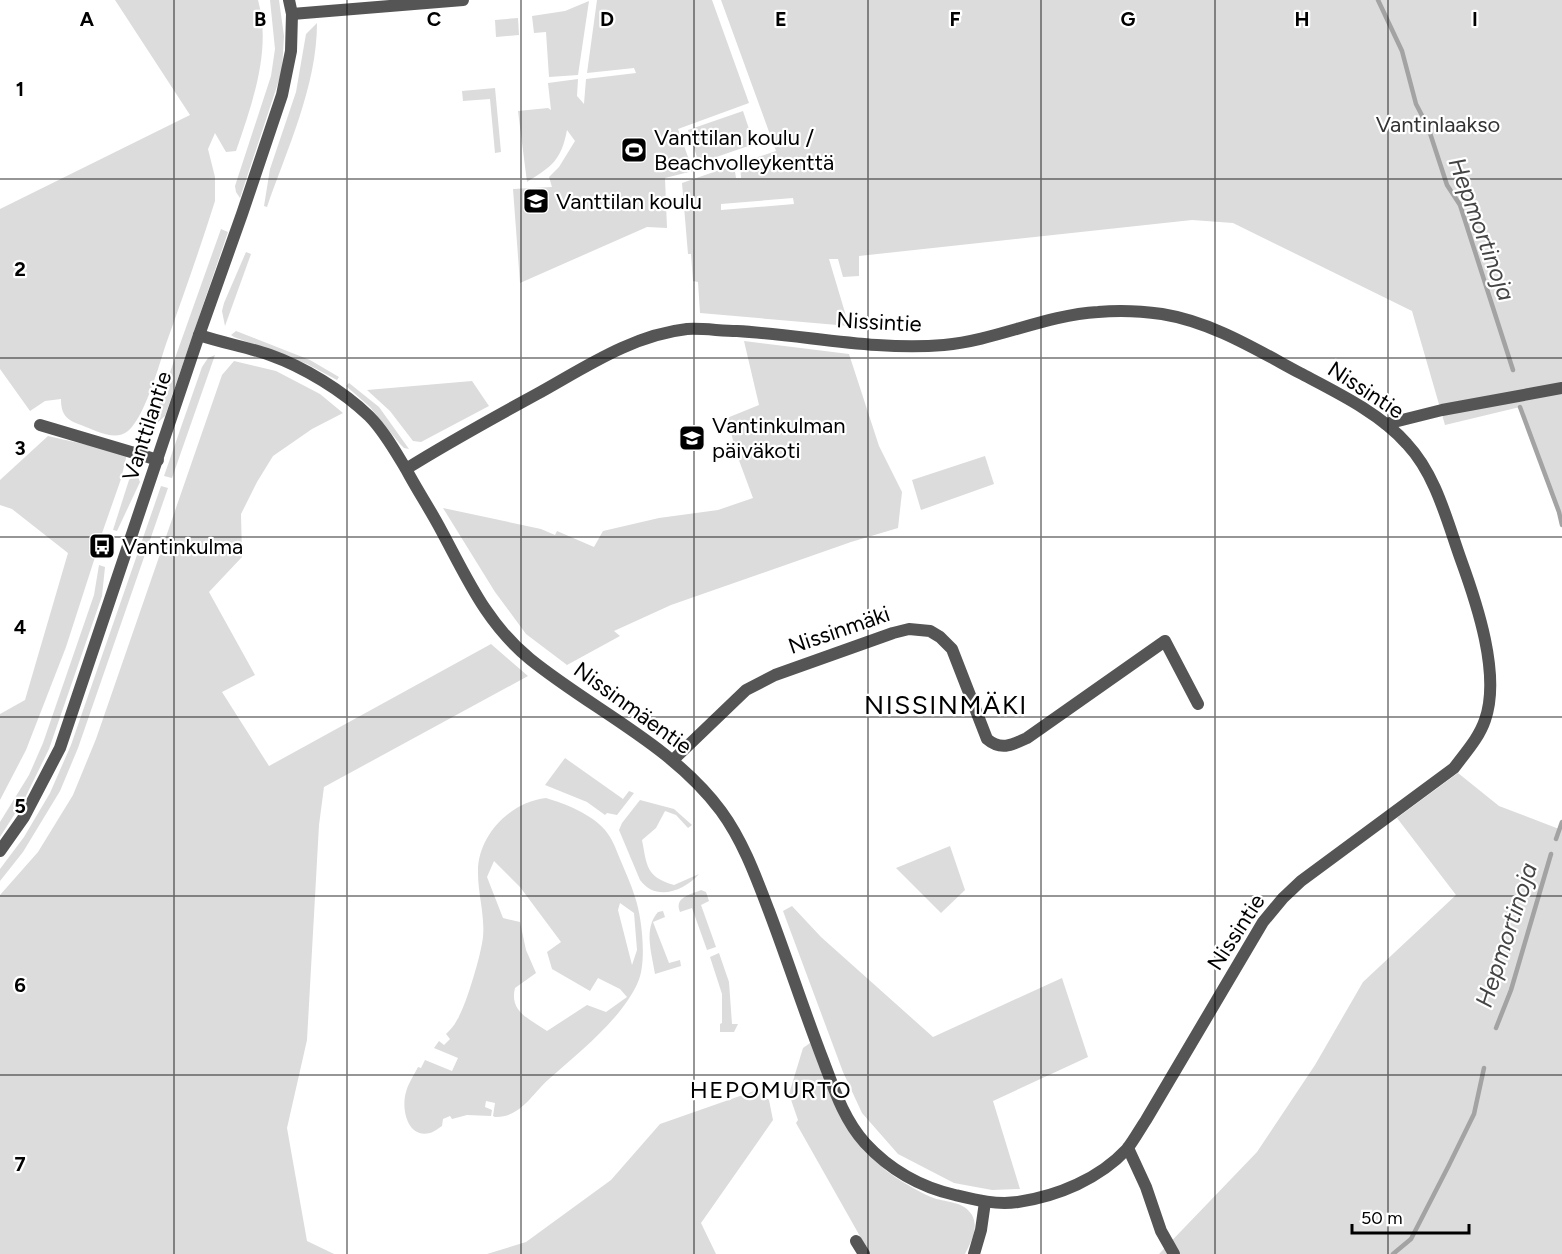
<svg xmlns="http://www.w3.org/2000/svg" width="1562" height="1254" font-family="Figtree,sans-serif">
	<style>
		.green { fill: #dcdcdc; fill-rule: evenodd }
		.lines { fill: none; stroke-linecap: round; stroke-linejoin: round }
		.stream { stroke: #a3a3a3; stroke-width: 4.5 }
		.minor { stroke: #555; stroke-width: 12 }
		.tertiary { stroke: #555; stroke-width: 12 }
		.grid { fill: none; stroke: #000; stroke-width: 1.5; stroke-opacity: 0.55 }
		.labels { text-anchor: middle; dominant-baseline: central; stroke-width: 4.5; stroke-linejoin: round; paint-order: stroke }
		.park-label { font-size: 22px; fill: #333; stroke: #fff }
		.poi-label { font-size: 22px; fill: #000; stroke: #fff; text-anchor: start }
		.street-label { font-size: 22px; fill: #000; stroke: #fff }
		.water-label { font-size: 24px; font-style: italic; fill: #444; stroke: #fff }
		.neighbourhood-label { font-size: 24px; letter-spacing: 1.5px; fill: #000; stroke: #fff }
		.quarter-label { font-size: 26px; letter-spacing: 1.5px; fill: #000; stroke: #fff }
		.grid-label { font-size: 20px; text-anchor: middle; font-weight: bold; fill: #000; stroke: #fff; stroke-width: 4.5; stroke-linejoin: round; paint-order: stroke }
	</style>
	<rect width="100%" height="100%" fill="#fff"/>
	<!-- green -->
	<g class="green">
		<path d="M115,0H258C272,50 252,104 236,151L226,152L215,133L208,149L215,177V201C200,249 183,296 166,344C159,365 145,417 128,431C115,442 94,430 81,425C66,420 61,414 61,399L45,401L30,411L0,369V209L190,115Z"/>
		<path d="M270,0H279L284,36L282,71L240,198L236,192L235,186L271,76L275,49Z"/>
		<path d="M597,0H712L749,103L678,129L693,171L665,178L667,228L647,227L520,283L513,189L552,187L549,177L559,167L575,141L567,130C561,161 552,166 527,182L518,111L548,108L551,110L548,83L578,79L577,96L584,104L586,79L636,73L634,68L587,73Z"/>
		<path d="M721,0H1562V525L1559,512L1520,407L1445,425L1412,311L1233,223L1192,220L859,256V276L843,277L838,259H829L849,326L700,313L698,282L693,281L691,254H688L682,183L734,165L736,178H741L740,163L776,151ZM793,198L794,204L721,210V204Z"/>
		<path d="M589,1L578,75L549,77L546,32L534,33L532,16L565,11Z"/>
		<path d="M518,18L519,35L496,37L495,20Z"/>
		<path d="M317,23C317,86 287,149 267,207L264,206L270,169L296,92L306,34Z"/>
		<path d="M495,88L501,152L495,153L490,99L463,101L462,91Z"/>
		<path d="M743,111L754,144L699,163L688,130Z"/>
		<path d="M221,229L228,232L165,416L157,423L145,428L158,406Z"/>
		<path d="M246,252L251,254L225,326L222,311L224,303Z"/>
		<path d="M236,331L310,360L339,377L337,380L307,364L234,337L231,335Z"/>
		<path d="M744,341L849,354L879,446L902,492L898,528L851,542L671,605L614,631L620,636L567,665L526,634L495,592L443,508L541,529L555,535L557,531L594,547L603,531L659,518L718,510L753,498L737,455L727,418L759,405Z"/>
		<path d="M215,355L172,478L164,476L202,367L208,358Z"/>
		<path d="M234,361L276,371L320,394L343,413L312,429L273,456L257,482L241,514L242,557L209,592L255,675L222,692L269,766L491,644L528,676L324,787L319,825L307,1040L287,1128L307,1241L334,1254H0V895L38,852L73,795L96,739L222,375Z"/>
		<path d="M472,381L489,406L421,442L413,441L390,411L367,390Z"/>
		<path d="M349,383L379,407L409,449L404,448L400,444L370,407L346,386Z"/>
		<path d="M48,436L127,454L121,479L100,539H99L95,550L97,551L66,647L26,750L0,800V714L25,700L68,553L12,509L0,505V480Z"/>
		<path d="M985,456L994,484L921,510L912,480Z"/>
		<path d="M132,477H138L140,482L117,531L113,530L129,480Z"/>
		<path d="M161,486L168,488L78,748L60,791L23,852L0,881V869L24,837L50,793L71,745Z"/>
		<path d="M99,565L105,567L102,596L49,749L25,798L0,837V822L29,775L43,743L94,595Z"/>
		<path d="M565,758L623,799L629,791L634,793L617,815L607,813L605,815L587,802L545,785Z"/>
		<path d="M1458,773L1499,806L1559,829L1562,822V1254H1159L1257,1152L1315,1065L1363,982L1456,895L1397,818Z"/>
		<path d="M546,798C566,804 591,814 605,830C612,838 616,849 620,859C625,871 631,884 635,897C642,917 647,963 638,982C622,1019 578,1053 549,1079C532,1094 520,1118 495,1117L493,1116L495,1103L486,1101L485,1107L492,1110L491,1116L467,1115L452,1119L450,1116L443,1119L442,1126C439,1128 434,1132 430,1133C407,1139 401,1108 406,1092C408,1084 414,1075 418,1067L421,1068L425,1060L452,1071L458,1058L434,1048L439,1041L444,1045L450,1039L446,1034C450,1030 454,1026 457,1020C466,1006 481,955 483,937C485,915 478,894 478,873C477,836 510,802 546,798ZM494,861L520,887L561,942L547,952L552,969L590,991L598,978L620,989L627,997L606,1012L587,1005L547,1031C530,1019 509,1012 515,988L536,973L526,950L520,922L503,918L487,877ZM620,903L634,913L637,950L632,965L618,910Z"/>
		<path d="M640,800L674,809L692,825L688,828L676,815L665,811L656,828L642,840C647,866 646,877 674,885L699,874C684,891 656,902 640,880L619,830L622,823Z"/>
		<path d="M950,846L965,890L941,913L896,868Z"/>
		<path d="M701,890L706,892L709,901L701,905L716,947L707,950L692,908L680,912C674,897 690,895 701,890Z"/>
		<path d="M792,906L821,937L933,1037L1062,978L1088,1057L993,1101L1020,1189L992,1190L954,1183L898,1154L862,1113L843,1072L783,911Z"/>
		<path d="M663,911L665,917L653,922L669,963L680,960L681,966L655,974C652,953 643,929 658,912Z"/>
		<path d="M719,953L729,982L732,1024H738L734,1032H720V1024L722,1023V994L710,957Z"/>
		<path d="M810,1043C830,1091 849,1146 895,1177C906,1184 919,1192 931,1197C945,1203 963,1200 972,1215C979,1228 971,1242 965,1254H870L796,1123L798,1120L789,1094L803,1048Z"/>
		<path d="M757,1090L769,1100L773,1120L701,1223L716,1254H487L526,1242L611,1180L660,1124Z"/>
	</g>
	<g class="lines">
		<!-- stream -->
		<g class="stream">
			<path d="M1378,0L1402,51L1416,104L1428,127L1447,185L1460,205L1513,370"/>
			<path d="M1520,407L1559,512L1562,525"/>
			<path d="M1556,839L1562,822"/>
			<path d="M1496,1028L1511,990L1551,854"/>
			<path d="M1393,1254L1411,1239L1449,1165L1474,1114L1484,1068"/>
		</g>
		<!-- minor -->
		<g class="minor">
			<path d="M199,335C223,343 247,347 270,355C304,367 343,391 369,416C384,431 395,451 406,469C417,490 430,509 441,530C467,578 486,623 530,659C593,710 672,745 721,811C743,841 756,877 769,911C788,961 804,1011 823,1060C834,1089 844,1120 865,1143C889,1169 920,1187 955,1195C976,1200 996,1205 1018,1202C1058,1196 1099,1179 1127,1149C1134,1140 1140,1129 1146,1120L1263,922L1283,898L1301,881L1454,768C1465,753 1479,738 1485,720C1501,675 1477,604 1461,560C1447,521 1436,475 1407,444C1380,413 1336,392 1300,373C1257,350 1212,322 1162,314C1141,311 1119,310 1098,312C1045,315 997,340 944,345C875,351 806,335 737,331C721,331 703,328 687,329C632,335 584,368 537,394C493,418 449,442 406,469"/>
			<path d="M1386,424L1442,410L1562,388"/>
			<path d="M40,425L158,460"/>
			<path d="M673,760L746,690L775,675L893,633L909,629L930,631L940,637L952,649L987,739C1001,751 1012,745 1027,738L1165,641L1198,704"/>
			<path d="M1128,1148L1146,1187L1161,1231L1174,1254"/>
			<path d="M856,1241L864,1254"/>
			<path d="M974,1254L981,1230L985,1202"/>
		</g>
		<!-- tertiary -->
		<g class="tertiary">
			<path d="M292,14L463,0"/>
			<path d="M0,851L24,817L60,748L199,335L242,214L282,95L291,51L292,14L289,0"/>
		</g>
	</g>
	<!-- grid -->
	<path class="grid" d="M174,0V1254M347,0V1254M521,0V1254M694,0V1254M868,0V1254M1041,0V1254M1215,0V1254M1388,0V1254M0,179H1562M0,358H1562M0,537H1562M0,717H1562M0,896H1562M0,1075H1562"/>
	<!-- icons -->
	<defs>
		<symbol id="stadium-square" viewBox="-11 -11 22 22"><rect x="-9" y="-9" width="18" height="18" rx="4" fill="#000" stroke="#fff"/><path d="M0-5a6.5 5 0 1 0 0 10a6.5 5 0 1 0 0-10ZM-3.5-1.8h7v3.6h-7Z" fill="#fff"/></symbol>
		<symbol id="school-square" viewBox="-11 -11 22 22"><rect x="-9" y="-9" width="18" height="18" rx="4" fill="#000" stroke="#fff"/><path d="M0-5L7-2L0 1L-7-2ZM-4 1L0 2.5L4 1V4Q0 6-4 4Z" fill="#fff"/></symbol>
		<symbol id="bus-square" viewBox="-11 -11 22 22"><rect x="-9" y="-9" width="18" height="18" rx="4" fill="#000" stroke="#fff"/><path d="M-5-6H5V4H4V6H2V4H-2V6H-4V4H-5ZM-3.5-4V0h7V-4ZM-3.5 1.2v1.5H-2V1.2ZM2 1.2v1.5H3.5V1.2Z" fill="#fff"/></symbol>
	</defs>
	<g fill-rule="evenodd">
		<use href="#stadium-square" x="619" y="135" width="30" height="30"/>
		<use href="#school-square" x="521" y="186" width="30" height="30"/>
		<use href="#school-square" x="677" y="423" width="30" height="30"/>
		<use href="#bus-square" x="87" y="531" width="30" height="30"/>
	</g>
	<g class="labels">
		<!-- park labels -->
		<g class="park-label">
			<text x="1438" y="124">Vantinlaakso</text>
		</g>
		<!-- poi labels -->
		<g class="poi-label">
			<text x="654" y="137">Vanttilan koulu /<tspan x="654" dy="25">Beachvolleykenttä</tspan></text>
			<text x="556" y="201">Vanttilan koulu</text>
			<text x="712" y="425">Vantinkulman<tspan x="712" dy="25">päiväkoti</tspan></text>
			<text x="122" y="546">Vantinkulma</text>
		</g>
		<!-- street labels -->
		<g class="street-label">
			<text transform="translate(879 322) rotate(3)">Nissintie</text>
			<text transform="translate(1366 390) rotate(33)">Nissintie</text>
			<text transform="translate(147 426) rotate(-72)">Vanttilantie</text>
			<text transform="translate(839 630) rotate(-19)">Nissinmäki</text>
			<text transform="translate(633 708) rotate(36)">Nissinmäentie</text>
			<text transform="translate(1236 932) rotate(-57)">Nissintie</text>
		</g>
		<!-- water labels -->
		<g class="water-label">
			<text transform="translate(1482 229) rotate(70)">Hepmortinoja</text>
			<text transform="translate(1506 935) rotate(-72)">Hepmortinoja</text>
		</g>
		<!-- neighbourhood labels -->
		<g class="neighbourhood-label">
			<text x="771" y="1089">HEPOMURTO</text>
		</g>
		<!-- quarter labels -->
		<g class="quarter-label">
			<text x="946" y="705">NISSINMÄKI</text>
		</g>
	</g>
	<g class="grid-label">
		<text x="87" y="26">A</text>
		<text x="260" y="26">B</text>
		<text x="434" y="26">C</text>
		<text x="607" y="26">D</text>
		<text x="781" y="26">E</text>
		<text x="955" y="26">F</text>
		<text x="1128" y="26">G</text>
		<text x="1302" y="26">H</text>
		<text x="1475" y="26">I</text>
		<text x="20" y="96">1</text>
		<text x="20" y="276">2</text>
		<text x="20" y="455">3</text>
		<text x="20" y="634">4</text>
		<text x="20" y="813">5</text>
		<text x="20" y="992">6</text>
		<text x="20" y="1171">7</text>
	</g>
	<!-- scale -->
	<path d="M1352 1224v9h117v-9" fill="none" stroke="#000000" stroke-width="3"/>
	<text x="1361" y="1224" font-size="18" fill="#000000" stroke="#ffffff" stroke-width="4.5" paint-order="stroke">50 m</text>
</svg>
